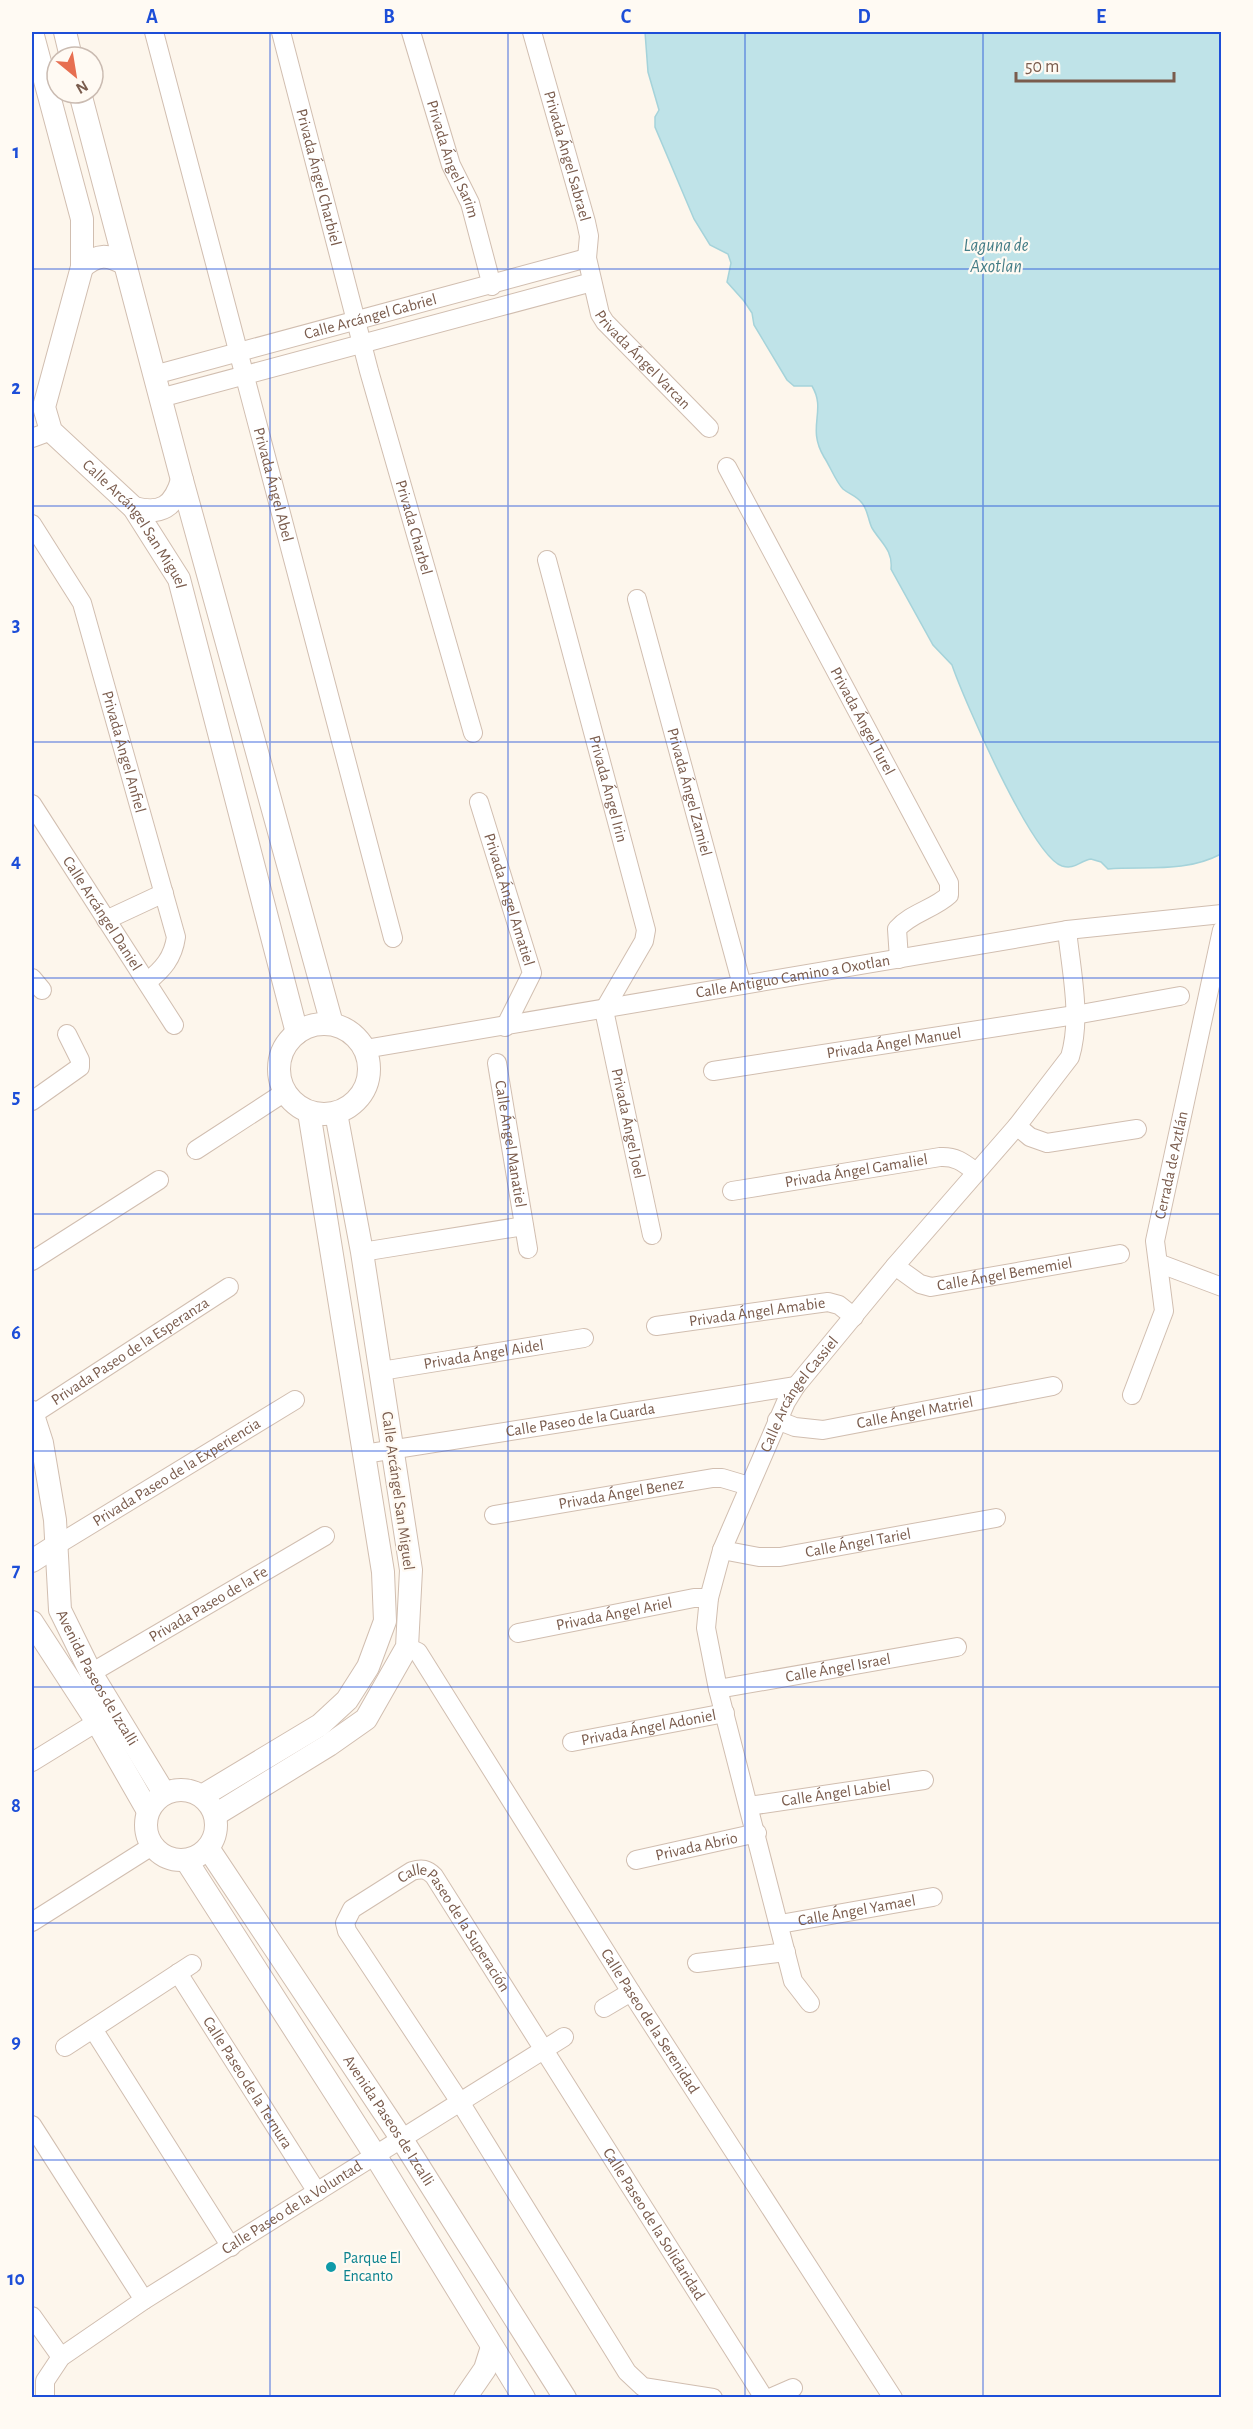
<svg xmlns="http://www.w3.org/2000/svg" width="1253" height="2429" font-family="'Alegreya Sans',sans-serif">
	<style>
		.water { fill: #bfe3e8; stroke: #a5d3da; stroke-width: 1.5 }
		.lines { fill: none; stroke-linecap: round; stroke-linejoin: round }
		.minor-casing { stroke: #d1beb0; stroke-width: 20 }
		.tertiary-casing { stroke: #d1beb0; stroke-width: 24 }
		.minor { stroke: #fff; stroke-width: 18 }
		.tertiary { stroke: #fff; stroke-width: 22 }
		.grid { fill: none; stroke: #1d4ed8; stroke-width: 1.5; stroke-opacity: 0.55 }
		.culture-dot { fill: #0f9aa8; stroke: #fffaf3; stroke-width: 2 }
		.labels { text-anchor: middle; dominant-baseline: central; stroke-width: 4.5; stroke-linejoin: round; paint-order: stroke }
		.street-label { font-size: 16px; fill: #7a5c4d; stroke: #fffaf3 }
		.culture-label { font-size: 16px; fill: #0d838f; stroke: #fffaf3; text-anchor: start }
		.water-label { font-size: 18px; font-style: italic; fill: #437c86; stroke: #fffaf3 }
		.neatline { fill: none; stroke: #1d4ed8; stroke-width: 2 }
		.grid-label { font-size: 20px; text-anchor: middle; font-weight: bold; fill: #1d4ed8 }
	</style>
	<rect width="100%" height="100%" fill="#fdf6ec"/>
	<!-- water -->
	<path class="water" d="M645,32H1221V854C1185,873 1147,866 1108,869L1101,862L1091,859C1079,861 1075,870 1062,866C1032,856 964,700 952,665L933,645L891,569C893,550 881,543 872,528C868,520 868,510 862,503C857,496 849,494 843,489C836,482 830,466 824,457C806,427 827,411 812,386H794L787,380L754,325L752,313L744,301L727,282L731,263L728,254L710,245L694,219L655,127V117L659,110L648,72Z"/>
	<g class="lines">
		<defs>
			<g id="minor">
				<path id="s1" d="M154,32L393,938"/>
				<path id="s2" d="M281,32L369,371L473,733"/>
				<path id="s3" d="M411,32L451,165L470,203L492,286"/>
				<path id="s4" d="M532,32L586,222L589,236L587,258L600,314L605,322L709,428"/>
				<path id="s5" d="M154,375L587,258"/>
				<path d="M160,398L592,282"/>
				<path d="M32,438L51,431"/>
				<path id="s6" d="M727,467L949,883V895C934,909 911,913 897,929L899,959"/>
				<path id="s7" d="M32,524L82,603L176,937C173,958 163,969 147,982"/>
				<path id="s8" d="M547,560L646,930L644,941L604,1010L652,1235"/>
				<path id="s9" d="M637,599L742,985"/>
				<path id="s10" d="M479,802L532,973L505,1027"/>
				<path id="s11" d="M32,804L174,1025"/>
				<path d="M106,920L164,893"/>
				<path d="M32,978L42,990"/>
				<path id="s12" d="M365,1049L1067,930L1222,914"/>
				<path id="s13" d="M497,1063L528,1249"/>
				<path id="s14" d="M713,1071L1075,1015L1180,996"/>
				<path d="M32,1101L80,1067V1060L67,1034"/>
				<path d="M1017,1126L1030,1137L1047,1143L1137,1129"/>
				<path d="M196,1150L285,1092"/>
				<path id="s15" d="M732,1191L940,1157C956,1156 964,1163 976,1172"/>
				<path d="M362,1252L524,1226"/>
				<path d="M32,1261L159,1180"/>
				<path d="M1158,1263L1222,1287"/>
				<path id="s16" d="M895,1266L920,1284L931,1287L1120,1254"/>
				<path id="s17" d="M656,1326L828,1302L839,1305L854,1317"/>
				<path id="s18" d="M381,1371L584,1338"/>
				<path id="s19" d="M1132,1395L1164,1311L1155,1241L1222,930"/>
				<path id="s20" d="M32,1415L229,1287"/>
				<path id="s21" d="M777,1420L795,1427L823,1430L1053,1386"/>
				<path id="s22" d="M364,1454L796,1386"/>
				<path id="s23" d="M494,1515L713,1478H722L749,1486"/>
				<path id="s24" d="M57,1545L295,1400"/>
				<path id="s25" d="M722,1550L759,1557H780L996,1518"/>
				<path id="s26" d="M518,1633L694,1598H709"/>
				<path id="s27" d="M407,1647L418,1652L631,1992L893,2398"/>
				<path id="s28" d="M91,1673L325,1536"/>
				<path id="s29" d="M718,1689L957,1647"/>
				<path id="s30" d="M572,1742L725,1713"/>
				<path d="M32,1762L97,1722"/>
				<path id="s31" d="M749,1806L924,1780"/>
				<path id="s32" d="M636,1860L757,1833"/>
				<path d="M32,1922L152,1846"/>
				<path id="s33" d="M780,1924L933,1897"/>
				<path d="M697,1963L786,1952"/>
				<path id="s34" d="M178,1973L317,2192"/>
				<path id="s35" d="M810,2003L793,1981L718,1689L706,1628L709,1598L722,1550L786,1402L796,1386L895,1266L1017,1126L1070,1057C1082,1017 1071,970 1067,930"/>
				<path d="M604,2008L631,1992"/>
				<path d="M93,2029L231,2247"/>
				<path d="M65,2047L192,1964"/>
				<path d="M32,2125L144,2300"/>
				<path d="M32,2316L61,2357"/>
				<path id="s36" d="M45,2398V2381L61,2357L144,2300L564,2037"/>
				<path id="s37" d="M713,2398L643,2387L627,2372L460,2102L347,1931L345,1923L352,1909L412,1871C422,1868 427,1869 434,1876L764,2398"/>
				<path d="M770,2398L793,2388"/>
			</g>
			<g id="tertiary">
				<path id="s38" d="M32,32L82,219V267L44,407L51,431L134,508L179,579L297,1033"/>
				<path d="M65,32L71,57"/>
				<path d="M80,93L182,480L332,1024"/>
				<path d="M82,267C98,254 107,254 125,264"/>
				<path d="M134,508C161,515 174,507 182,480"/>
				<circle cx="324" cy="1069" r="45"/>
				<path id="s39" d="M32,1412L42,1443L55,1520L60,1610L91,1673L164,1793"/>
				<path d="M32,1561L57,1545"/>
				<path d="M32,1622L97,1722L148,1811"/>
				<circle cx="181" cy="1825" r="35"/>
				<path d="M202,1796L320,1725L347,1700L368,1667L385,1621L383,1572L309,1112"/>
				<path d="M215,1815L329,1745L366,1719L407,1647L411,1570L362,1252L336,1113"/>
				<path id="s40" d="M208,1848L401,2138L565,2398"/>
				<path d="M186,1860L375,2155L524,2398"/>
				<path d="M465,2398L485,2369L492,2347"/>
			</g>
		</defs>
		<!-- minor casing -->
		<use href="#minor" class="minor-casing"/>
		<!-- tertiary casing -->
		<use href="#tertiary" class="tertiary-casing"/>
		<!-- minor -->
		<use href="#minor" class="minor"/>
		<!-- tertiary -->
		<use href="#tertiary" class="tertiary"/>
	</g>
	<!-- grid -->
	<path class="grid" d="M270,32V2398M508,32V2398M745,32V2398M983,32V2398M32,269H1222M32,506H1222M32,742H1222M32,978H1222M32,1214H1222M32,1451H1222M32,1687H1222M32,1923H1222M32,2160H1222"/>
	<!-- markers -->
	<circle class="culture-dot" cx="331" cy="2267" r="6"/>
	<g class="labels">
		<!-- street labels -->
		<g class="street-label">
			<text stroke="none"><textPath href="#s4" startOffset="129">Privada Ángel Sabrael</textPath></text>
			<text stroke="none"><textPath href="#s3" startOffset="134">Privada Ángel Sarim</textPath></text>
			<text stroke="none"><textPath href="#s2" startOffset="150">Privada Ángel Charbiel</textPath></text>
			<text stroke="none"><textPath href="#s5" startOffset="224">Calle Arcángel Gabriel</textPath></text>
			<text stroke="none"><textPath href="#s4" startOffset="354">Privada Ángel Varcan</textPath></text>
			<text stroke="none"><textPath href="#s1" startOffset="468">Privada Ángel Abel</textPath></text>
			<text stroke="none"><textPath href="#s38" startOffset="538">Calle Arcángel San Miguel</textPath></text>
			<text stroke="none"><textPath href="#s2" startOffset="513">Privada Charbel</textPath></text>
			<text stroke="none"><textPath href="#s6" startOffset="288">Privada Ángel Turel</textPath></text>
			<text stroke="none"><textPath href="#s7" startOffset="248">Privada Ángel Anfiel</textPath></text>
			<text stroke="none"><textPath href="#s8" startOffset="237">Privada Ángel Irin</textPath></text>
			<text stroke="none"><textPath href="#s9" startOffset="200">Privada Ángel Zamiel</textPath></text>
			<text stroke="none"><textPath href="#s10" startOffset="102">Privada Ángel Amatiel</textPath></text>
			<text stroke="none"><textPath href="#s11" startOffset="130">Calle Arcángel Daniel</textPath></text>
			<text stroke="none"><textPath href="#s12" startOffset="434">Calle Antiguo Camino a Oxotlan</textPath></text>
			<text stroke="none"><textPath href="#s14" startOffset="183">Privada Ángel Manuel</textPath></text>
			<text stroke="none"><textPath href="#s8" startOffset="590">Privada Ángel Joel</textPath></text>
			<text stroke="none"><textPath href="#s13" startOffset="82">Calle Ángel Manatiel</textPath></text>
			<text stroke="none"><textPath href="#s19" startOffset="238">Cerrada de Aztlán</textPath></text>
			<text stroke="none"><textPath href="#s15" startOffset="126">Privada Ángel Gamaliel</textPath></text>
			<text stroke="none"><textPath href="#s16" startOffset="117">Calle Ángel Bememiel</textPath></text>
			<text stroke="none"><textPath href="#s17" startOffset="102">Privada Ángel Amabie</textPath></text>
			<text stroke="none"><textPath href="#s20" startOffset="117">Privada Paseo de la Esperanza</textPath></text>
			<text stroke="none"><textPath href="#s18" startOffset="104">Privada Ángel Aidel</textPath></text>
			<text stroke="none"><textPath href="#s35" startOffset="646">Calle Arcángel Cassiel</textPath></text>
			<text stroke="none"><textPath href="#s21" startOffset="141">Calle Ángel Matriel</textPath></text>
			<text stroke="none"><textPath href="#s22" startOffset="219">Calle Paseo de la Guarda</textPath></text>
			<text stroke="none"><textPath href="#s24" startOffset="140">Privada Paseo de la Experiencia</textPath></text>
			<text transform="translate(398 1491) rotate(82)">Calle Arcángel San Miguel</text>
			<text stroke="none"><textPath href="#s23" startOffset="129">Privada Ángel Benez</textPath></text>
			<text stroke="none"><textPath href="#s25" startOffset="138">Calle Ángel Tariel</textPath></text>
			<text stroke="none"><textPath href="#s28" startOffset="136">Privada Paseo de la Fe</textPath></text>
			<text stroke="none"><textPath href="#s26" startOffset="98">Privada Ángel Ariel</textPath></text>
			<text stroke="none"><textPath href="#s29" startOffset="122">Calle Ángel Israel</textPath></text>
			<text stroke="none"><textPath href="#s39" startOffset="278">Avenida Paseos de Izcalli</textPath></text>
			<text stroke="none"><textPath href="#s30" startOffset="78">Privada Ángel Adoniel</textPath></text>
			<text stroke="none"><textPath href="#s31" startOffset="88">Calle Ángel Labiel</textPath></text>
			<text stroke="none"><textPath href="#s32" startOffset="62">Privada Abrio</textPath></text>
			<text stroke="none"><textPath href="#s33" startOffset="78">Calle Ángel Yamael</textPath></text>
			<text stroke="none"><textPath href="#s37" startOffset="782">Calle Paseo de la Superación</textPath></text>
			<text stroke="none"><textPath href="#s27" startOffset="448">Calle Paseo de la Serenidad</textPath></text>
			<text stroke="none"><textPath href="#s34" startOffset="130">Calle Paseo de la Ternura</textPath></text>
			<text stroke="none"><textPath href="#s40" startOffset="327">Avenida Paseos de Izcalli</textPath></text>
			<text stroke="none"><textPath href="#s36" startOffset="321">Calle Paseo de la Voluntad</textPath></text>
			<text stroke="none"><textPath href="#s37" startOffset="1146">Calle Paseo de la Solidaridad</textPath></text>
		</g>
		<!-- culture labels -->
		<g class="culture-label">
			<text x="343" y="2258">Parque El<tspan x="343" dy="18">Encanto</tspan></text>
		</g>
		<!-- water labels -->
		<g class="water-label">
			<text x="996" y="246">Laguna de<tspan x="996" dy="21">Axotlan</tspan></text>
		</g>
	</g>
	<!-- border -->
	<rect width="1253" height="2429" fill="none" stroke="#fffaf3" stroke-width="66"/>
	<!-- north arrow -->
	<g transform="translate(75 75) rotate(150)"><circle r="28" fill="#fffaf3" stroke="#cabbb1" stroke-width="1.5"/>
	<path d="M0-4.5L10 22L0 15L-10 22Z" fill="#e76f51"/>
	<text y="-9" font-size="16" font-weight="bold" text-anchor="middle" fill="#7a5c4d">N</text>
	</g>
	<!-- scale -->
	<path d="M1016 72v9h158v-9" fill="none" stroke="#7a5c4d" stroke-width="3"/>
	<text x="1025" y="72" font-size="18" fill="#7a5c4d" stroke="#fffaf3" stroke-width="4.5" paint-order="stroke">50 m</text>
	<rect x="33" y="33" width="1187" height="2363" class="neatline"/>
	<g class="grid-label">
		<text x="152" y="23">A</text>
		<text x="389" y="23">B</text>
		<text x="626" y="23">C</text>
		<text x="864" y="23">D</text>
		<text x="1101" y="23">E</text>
		<text x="16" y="158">1</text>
		<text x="16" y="394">2</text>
		<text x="16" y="631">3</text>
		<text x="16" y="867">4</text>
		<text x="16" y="1103">5</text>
		<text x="16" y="1339">6</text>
		<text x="16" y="1576">7</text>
		<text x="16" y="1812">8</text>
		<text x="16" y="2048">9</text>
		<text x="16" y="2285">10</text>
	</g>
</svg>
